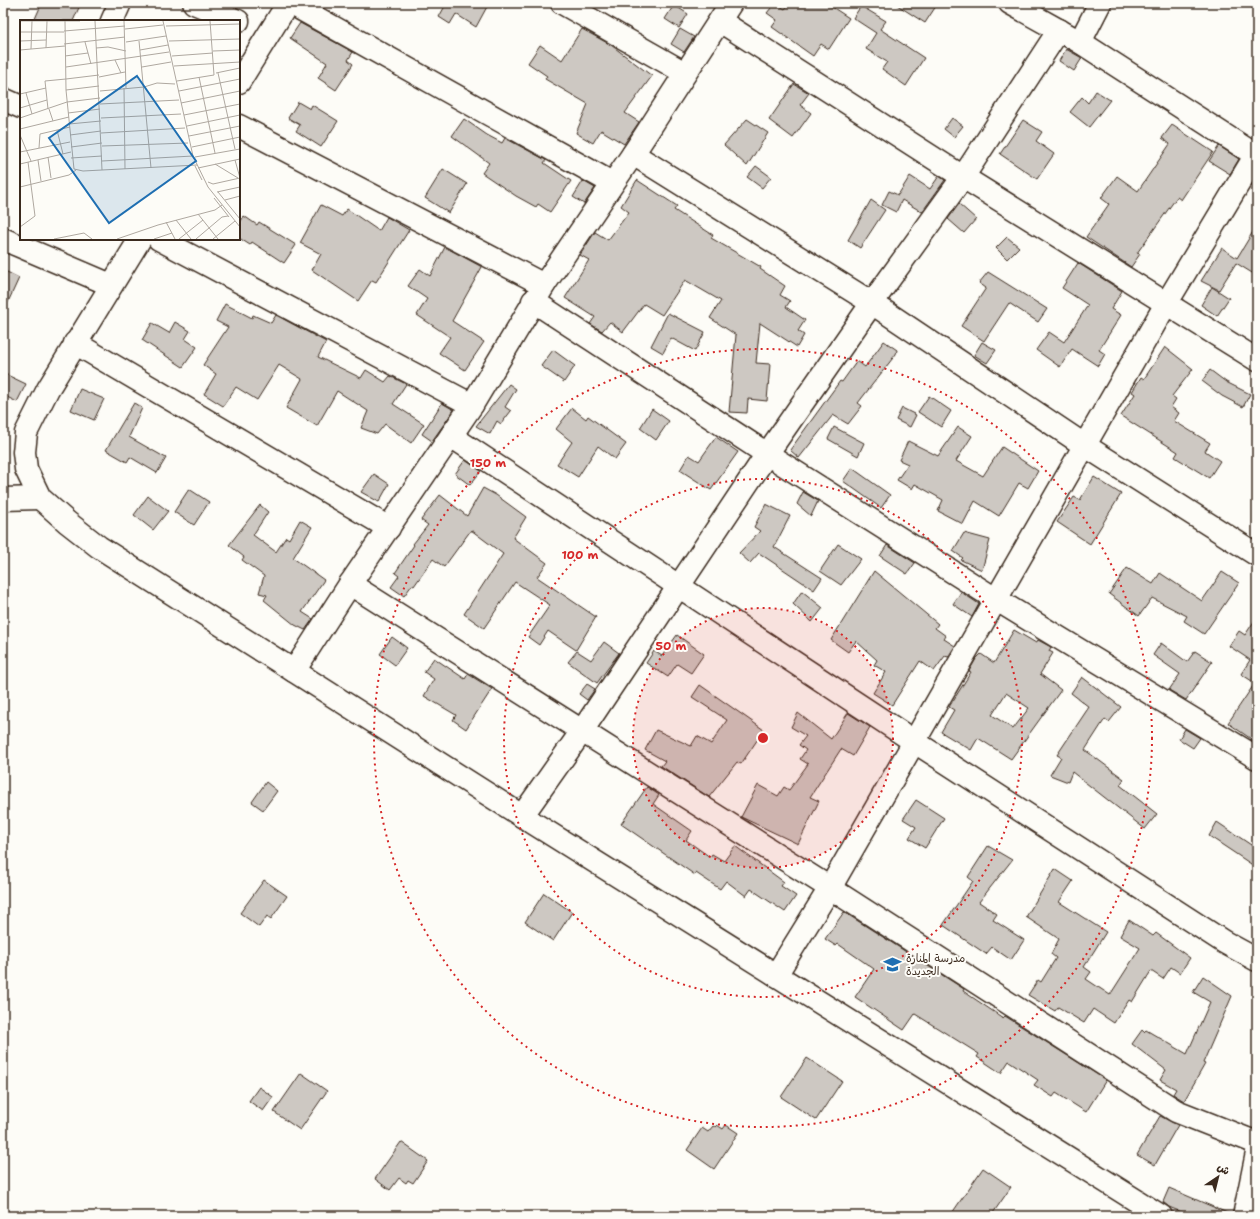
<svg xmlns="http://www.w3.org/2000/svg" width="1260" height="1219" font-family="'Shantell Sans','Playpen Sans Arabic',sans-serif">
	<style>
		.building { fill: #cdc8c2; stroke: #3b2a1e; fill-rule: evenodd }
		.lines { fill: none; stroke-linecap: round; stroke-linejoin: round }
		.minor-casing { stroke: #3b2a1e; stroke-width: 25 }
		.major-casing { stroke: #3b2a1e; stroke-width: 25 }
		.minor { stroke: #fdfcf7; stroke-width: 22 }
		.major { stroke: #fdfcf7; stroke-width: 22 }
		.ring { fill: none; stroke: #d62828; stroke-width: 2; stroke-dasharray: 2 4 }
		.labels { text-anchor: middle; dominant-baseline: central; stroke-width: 4; stroke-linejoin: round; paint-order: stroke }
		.poi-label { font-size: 11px; fill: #3b2a1e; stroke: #fdfcf7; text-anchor: start }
		.inset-road { fill: none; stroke: #afa8a0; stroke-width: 1 }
		.view { fill: #1f6fb2; fill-opacity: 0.15; stroke: #1f6fb2; stroke-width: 2 }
		.inset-edge { fill: none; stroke: #3b2a1e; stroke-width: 2 }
		.centre { fill: #d62828; stroke: #fdfcf7; stroke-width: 2 }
		.ring-label { font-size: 12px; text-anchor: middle; font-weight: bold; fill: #d62828; stroke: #fdfcf7; stroke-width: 4; stroke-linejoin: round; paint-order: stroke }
	</style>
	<rect width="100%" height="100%" fill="#fdfcf7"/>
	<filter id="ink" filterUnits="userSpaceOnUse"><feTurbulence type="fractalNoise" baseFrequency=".025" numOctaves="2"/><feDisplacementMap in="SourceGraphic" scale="8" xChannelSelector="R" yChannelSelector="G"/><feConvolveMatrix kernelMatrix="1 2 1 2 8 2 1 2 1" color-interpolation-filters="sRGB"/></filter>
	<g filter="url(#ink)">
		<!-- building -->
		<g class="building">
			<path d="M42,3H81L73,21H34Z"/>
			<path d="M440,3H489L476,27L456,14L450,24L439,17L445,6Z"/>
			<path d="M775,3L785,9L790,3H826L849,18L829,49L821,44L813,56L772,27L777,20L767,13Z"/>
			<path d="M894,3H938L925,23Z"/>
			<path d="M674,5L688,14L679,28L665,19Z"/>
			<path d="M861,6L886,21L880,29L924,58L906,86L882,69L887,62L866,49L876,33L853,18Z"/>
			<path d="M300,23L353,52L348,60L353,64L336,90L318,78L327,63L290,38Z"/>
			<path d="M582,29L611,45L652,76L625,113L639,122L624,144L601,130L593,143L576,133L588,104L545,79L547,76L528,63L540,45L562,60Z"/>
			<path d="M680,29L694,37L684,52L671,44Z"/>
			<path d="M1066,49L1082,58L1074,71L1059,61Z"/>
			<path d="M794,84L809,93L800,105L811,113L793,138L769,120Z"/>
			<path d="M1096,91L1110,100L1089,127L1070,112L1082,97L1088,103Z"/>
			<path d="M298,102L310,109L312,105L338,121L321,147L296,131L300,125L288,118Z"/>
			<path d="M952,118L963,126L954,137L944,129Z"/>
			<path d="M464,119L487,135L502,143L505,138L546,160L544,163L571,181L550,212L538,204L536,207L516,196L482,173L489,163L452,136Z"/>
			<path d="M747,119L768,133L747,166L724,145Z"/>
			<path d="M1023,120L1042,132L1036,141L1054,154L1037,179L1000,154Z"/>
			<path d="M1172,125L1213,152L1181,200L1177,197L1137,253L1140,254L1131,267L1086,237L1109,204L1101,198L1117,176L1138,191L1170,144L1162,138Z"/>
			<path d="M1219,146L1239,159L1230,174L1209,161Z"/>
			<path d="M756,166L771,177L762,188L747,177Z"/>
			<path d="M443,169L467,184L449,213L425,198Z"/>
			<path d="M910,176L930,189L939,176L945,180L922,212L902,200L896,212L882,205L889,191L898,195Z"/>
			<path d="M637,180L677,206L674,210L713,235L711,238L761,267L760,269L785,286L780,295L790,301L786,307L805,320L798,331L804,335L797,347L760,323L756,363L770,364L767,401L748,399L747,413L729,412L736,335L710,318L721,301L685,280L662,315L644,304L623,332L610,322L602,331L590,324L595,317L565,298L589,260L580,255L595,232L608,240L629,212L621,206Z"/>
			<path d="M583,181L595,188L584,204L573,197Z"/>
			<path d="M871,200L885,210L860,248L848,240Z"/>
			<path d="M959,204L976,219L964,233L948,219Z"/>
			<path d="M321,205L342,216L347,209L379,231L387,217L409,230L376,282L372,280L358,301L312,270L321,254L300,243Z"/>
			<path d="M244,216L257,225L259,222L296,245L284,263L252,242L250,245L239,238V224Z"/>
			<path d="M1257,225V276L1236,263L1219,290L1201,281L1222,248L1237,258Z"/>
			<path d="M1007,237L1019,247L1007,259L996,248Z"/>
			<path d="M445,247L482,267L452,321L484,342L465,370L439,353L450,337L417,315L427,299L408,286L420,269L430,276Z"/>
			<path d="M1078,263L1122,291L1111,309L1121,315L1099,350L1105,354L1098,366L1072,349L1060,367L1036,350L1049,332L1064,342L1088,305L1062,288Z"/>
			<path d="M3,270L19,278L3,313Z"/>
			<path d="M988,272L1047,309L1038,322L1009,303L984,341L961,326L986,288L979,283Z"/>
			<path d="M1212,287L1229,298L1217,316L1201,305Z"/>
			<path d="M225,304L252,318L253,315L271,323L276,315L326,342L318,357L361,378L366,370L385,382L390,376L406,384L393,404L424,424L411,443L385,424L377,434L361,428L368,411L337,391L317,426L286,408L302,379L279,365L257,400L236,387L223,406L204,394L216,374L203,365L228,327L216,321Z"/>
			<path d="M668,313L705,332L695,351L671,338L663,353L651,346Z"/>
			<path d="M175,322L190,331L185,339L197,347L183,367L142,340L152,323L169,333Z"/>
			<path d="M884,341L897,350L896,354L858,403L862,406L848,424L833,415L799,458L790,450L840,381L842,382L857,361L865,367Z"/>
			<path d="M982,342L996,350L987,363L974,355Z"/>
			<path d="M1165,347L1193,369L1172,396L1176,399L1171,407L1179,413L1174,421L1210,443L1205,451L1220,461L1209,478L1175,457L1178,452L1121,416L1135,394L1132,392L1141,377L1144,379Z"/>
			<path d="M553,350L575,366L564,382L541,366Z"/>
			<path d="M1210,370L1226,382L1250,394L1243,407L1222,396L1202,381Z"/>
			<path d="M3,373L26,384L17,402L3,395Z"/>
			<path d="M509,384L516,389L505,407L511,411L501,424L497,421L490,434L476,426Z"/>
			<path d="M80,389L104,399L94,420L71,410Z"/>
			<path d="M929,396L951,411L941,427L918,412Z"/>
			<path d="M134,403L142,408L129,437L166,458L157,473L130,457L127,462L106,450Z"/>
			<path d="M442,403L454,410L432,441L422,434Z"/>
			<path d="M572,408L586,419L588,416L626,444L615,459L598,446L578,477L557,464L572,442L556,429Z"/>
			<path d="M902,408L916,415L910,427L896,420Z"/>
			<path d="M652,409L669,421L656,440L640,428Z"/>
			<path d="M834,427L864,443L858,456L828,439Z"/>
			<path d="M958,427L972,436L956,461L983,476L1002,447L1038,471L1028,488L1019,483L999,516L975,501L963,524L938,511L943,500L915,484L912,489L897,480L908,464L899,460L908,441L938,456Z"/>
			<path d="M716,437L738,452L711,490L680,470L689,455L699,461Z"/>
			<path d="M465,460L481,471L470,485L455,474Z"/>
			<path d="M852,468L890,495L881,508L843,481Z"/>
			<path d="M374,474L389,484L379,502L361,492Z"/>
			<path d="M1094,477L1121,494L1090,544L1057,522L1074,497L1080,500Z"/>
			<path d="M483,488L496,495L526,517L513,538L547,563L537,577L596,617L576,650L548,631L539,645L528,637L550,605L515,582L484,628L464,614L503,554L471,530L444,567L433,559L414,586L412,585L404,596L391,587L399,576L395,573L414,545L413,544L428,525L421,520L440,495L467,516Z"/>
			<path d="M189,489L209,502L194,525L174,512Z"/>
			<path d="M803,492L818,501L811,516L797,504Z"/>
			<path d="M148,496L168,511L153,530L134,515Z"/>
			<path d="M766,504L790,516L774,547L822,578L814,590L759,553L750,563L739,553L760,531L754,527Z"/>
			<path d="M260,505L268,512L253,535L276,552L286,537L289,539L300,520L312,527L293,558L324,580L302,612L313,619L305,630L295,625L264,600L267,595L259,593L264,576L242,560L244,557L229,545Z"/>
			<path d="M964,533L990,540L982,570L961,560L963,558L953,551Z"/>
			<path d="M838,544L861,559L841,585L820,571Z"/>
			<path d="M887,545L915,563L907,574L880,556Z"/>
			<path d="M1127,568L1153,584L1160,573L1202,601L1222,572L1239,583L1204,634L1184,621L1187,616L1152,598L1139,616L1109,594Z"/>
			<path d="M874,571L938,624L935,628L946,636L944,639L955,646L948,657L945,656L934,671L920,661L892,705L873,693L886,672L874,665L877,660L856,641L848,652L831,640Z"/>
			<path d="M802,591L823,608L812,622L793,604Z"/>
			<path d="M961,592L979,604L972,617L953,604Z"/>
			<path d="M1257,617V743L1228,723L1255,683L1241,674L1250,660L1229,646L1239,631L1245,635Z"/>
			<path d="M1014,630L1036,643L1038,640L1051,647L1049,651L1053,653L1040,674L1061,690L1011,759L978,738L971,750L941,732L954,710L949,707L971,672L969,671L976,659L981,654L994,663ZM1006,693L1029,708L1013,729L992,715Z"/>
			<path d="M677,635L704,654L691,673L677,664L668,677L646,663L654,651L662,656Z"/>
			<path d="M392,637L407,648L395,665L380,654Z"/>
			<path d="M604,642L619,653L597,683L568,662L577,651L591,660Z"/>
			<path d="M1161,643L1187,662L1195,651L1212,662L1186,700L1169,690L1180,674L1153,655Z"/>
			<path d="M434,658L465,679L468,674L492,689L466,729L453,720L456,715L424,696L434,679L424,672Z"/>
			<path d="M1082,677L1121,707L1109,722L1105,719L1085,750L1124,779L1120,785L1157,814L1145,829L1072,772L1068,782L1050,775L1061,757L1057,755L1089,707L1071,693Z"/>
			<path d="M587,684L595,689L587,700L579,694Z"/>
			<path d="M700,685L764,730L741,764L737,762L709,797L661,766L665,761L645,750L656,730L691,746L697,736L711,744L727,720L692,697Z"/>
			<path d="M798,713L831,739L848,713L870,727L853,756L841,749L810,797L819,801L798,844L741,817L758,785L778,796L784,787L789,790L808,764L800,759L806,750L799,745L806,736L791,727Z"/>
			<path d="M1185,729L1200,738L1193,748L1179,739Z"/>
			<path d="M266,782L277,791L263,810L252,802Z"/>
			<path d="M647,787L659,795L653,804L692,831L686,840L710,857L712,854L724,861L735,846L784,882L781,886L796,896L785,912L751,889L746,896L726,881L720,889L696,873L695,875L621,824Z"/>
			<path d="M916,800L944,818L925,848L909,838L916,827L903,819Z"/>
			<path d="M1217,822L1257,849V868L1209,836Z"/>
			<path d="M988,846L1012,860L979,902L997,914L993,920L1024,940L1011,960L992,947L986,954L943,925L973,881L968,877Z"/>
			<path d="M1055,869L1073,881L1059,902L1106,932L1084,967L1091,972L1086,979L1110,995L1140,948L1120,936L1129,920L1153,936L1156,933L1190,958L1180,973L1171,967L1163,979L1151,971L1132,1002L1129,1000L1114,1023L1093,1009L1084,1023L1058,1007L1055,1011L1028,995L1038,980L1041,982L1056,958L1051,954L1059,939L1026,917Z"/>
			<path d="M264,880L287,896L271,919L267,916L259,927L240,913Z"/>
			<path d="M544,893L572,912L553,941L525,922Z"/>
			<path d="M844,912L964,989L963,991L1003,1018L1005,1016L1106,1080L1086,1112L1056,1093L1053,1097L1034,1085L1038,1080L1009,1061L1001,1073L977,1057L979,1054L915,1014L904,1030L855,997L874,969L838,944L836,946L825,939Z"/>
			<path d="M1203,976L1232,996L1203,1063L1205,1064L1184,1101L1173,1094L1176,1089L1160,1080L1166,1070L1132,1044L1142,1030L1144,1032L1146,1030L1187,1054L1210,1002L1193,992Z"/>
			<path d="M807,1058L842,1081L816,1120L781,1097Z"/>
			<path d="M301,1073L327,1091L300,1130L274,1112Z"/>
			<path d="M259,1087L273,1097L263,1111L249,1101Z"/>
			<path d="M1160,1116L1178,1125L1155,1165L1137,1155Z"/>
			<path d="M717,1125L723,1129L726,1125L738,1133L714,1169L687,1150L702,1128L708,1132L713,1126L715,1127Z"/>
			<path d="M401,1142L428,1161L413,1183L408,1180L406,1183L399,1178L390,1190L375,1179Z"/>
			<path d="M983,1168L1011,1187L991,1216H950Z"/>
			<path d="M1169,1188L1232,1215V1216H1191L1169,1207L1163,1202Z"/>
		</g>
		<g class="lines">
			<defs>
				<g id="minor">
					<path d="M194,3L238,21"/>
					<path d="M290,3L612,183"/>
					<path d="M562,3L685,73"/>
					<path d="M1010,3L1080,42L1257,156"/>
					<path d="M112,21L120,3"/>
					<path d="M720,21L963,177L1257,360"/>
					<path d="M1080,42L1100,3"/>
					<path d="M239,82L288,3"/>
					<path d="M3,99L21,107"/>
					<path d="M239,126L544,285"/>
					<path d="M633,154L872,303L1084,445L1257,555"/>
					<path d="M3,239L111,285"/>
					<path d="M140,239L48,389L26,433L24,452L26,469L40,498L67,522L99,547L522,816L1161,1216"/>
					<path d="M159,239L472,405"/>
					<path d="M533,301L767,454L997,600L1257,758"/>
					<path d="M75,343L389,528"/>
					<path d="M451,436L915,742L1224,942L1257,960"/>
					<path d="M3,499L40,498"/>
					<path d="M350,584L830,888L1176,1111L1257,1143"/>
					<path d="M294,671L350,584L472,405L544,285L633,154L731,3"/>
					<path d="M522,816L582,731L767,454L872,303L963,177L1059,30"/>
					<path d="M776,975L830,888L1166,304L1257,153"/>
				</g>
				<path id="major" d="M1244,1216L1257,1153"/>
			</defs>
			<!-- minor casing -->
			<use href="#minor" class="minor-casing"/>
			<!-- major casing -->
			<use href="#major" class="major-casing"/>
			<!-- minor -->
			<use href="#minor" class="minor"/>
			<!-- major -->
			<use href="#major" class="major"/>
		</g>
	</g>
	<!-- distance rings -->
	<circle cx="763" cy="738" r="130" fill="#d62828" fill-opacity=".12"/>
	<g class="ring">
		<circle cx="763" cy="738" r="130"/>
		<circle cx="763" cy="738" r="259"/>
		<circle cx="763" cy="738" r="389"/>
	</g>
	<!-- icons -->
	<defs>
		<symbol id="school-bare" viewBox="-9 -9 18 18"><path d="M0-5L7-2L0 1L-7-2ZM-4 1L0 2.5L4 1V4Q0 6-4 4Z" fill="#1f6fb2" stroke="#fdfcf7" stroke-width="2.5" paint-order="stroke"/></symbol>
	</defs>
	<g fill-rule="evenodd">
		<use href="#school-bare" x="880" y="952" width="25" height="25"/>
	</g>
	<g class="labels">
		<!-- poi labels -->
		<g class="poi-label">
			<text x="906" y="958">مدرسة المنارة<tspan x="906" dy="13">الجديدة</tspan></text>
		</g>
	</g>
	<!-- overview -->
	<g transform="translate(20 20)">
		<rect width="220" height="220" fill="#fdfcf7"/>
		<path class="inset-road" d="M0,1H60M45,1L46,70L54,149L63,151L177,145M75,1L82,150M104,1L106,68M143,1L173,136L188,167L220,207M146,6L220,4M105,9L143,5M44,11L105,6M0,12H44M0,21L26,20M119,21L131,148M149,21L220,19M65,22L71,44M106,22L146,16M44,24L105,17M26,28L27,1M76,28L88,27L106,31M11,29L12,1M0,30L45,26M120,30L148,25M193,31L220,30M45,36L68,33M152,36L193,33M95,40L101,53M154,46L220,42M46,47L149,32M122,47L151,42M196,53L220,48M198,53L215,129M79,57L105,52M179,57L195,133M46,59L79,55M157,61L194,55L190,1M104,68L105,149M46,70L79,66M80,71L124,67L137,63L155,64M159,71L220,59M6,73L12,94M0,74L26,68M161,83L220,71M80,84L159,80M0,88L27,80M28,89L25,61L46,59M29,89L33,101M48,93L80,89M164,95L220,84M0,98L47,82L80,78M81,98L161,94M49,104L81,101M167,106L220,95M0,109L49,97M37,110L43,134M81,113L165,108M0,115L11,141M50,115L81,111M169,116L220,106M82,126L168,123M51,127L82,123M172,127L220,117M19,128L20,114L50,107M0,132L50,122M28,137L31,158M175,137L220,129M51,138L82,136M18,140L21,161M215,140L220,158M82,141L173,136M0,144L51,132M195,144L218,158M175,146L182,160M178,148L220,139M188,162L193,164L220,158M0,167L49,155L56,150M197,172L220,167M198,172L220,199M194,178L209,197M205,180L220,176M178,194L198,219M156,200L171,219M146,202L155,219M0,207L15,196L8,142M34,219L64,213L72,219M97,219L138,205L195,190L202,185M134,219L152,213M159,219L183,200M176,219L202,197L208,196M193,219L215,201"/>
		<path class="view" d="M117,56L176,141L89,203L29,118Z"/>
		<rect width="220" height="220" class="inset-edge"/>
	</g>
	<circle cx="763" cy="738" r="6" class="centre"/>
	<g class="ring-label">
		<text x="488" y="467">150 m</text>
		<text x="580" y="559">100 m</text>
		<text x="671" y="650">50 m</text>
	</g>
	<!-- margin -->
	<rect width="1260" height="1219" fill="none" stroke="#fdfcf7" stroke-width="16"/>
	<rect x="8" y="8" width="1244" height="1203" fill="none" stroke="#3b2a1e" stroke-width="1.5" filter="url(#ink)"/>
	<!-- north arrow -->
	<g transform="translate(1218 1177) rotate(35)" stroke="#fdfcf7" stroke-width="3" paint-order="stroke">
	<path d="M0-3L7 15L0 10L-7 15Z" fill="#3b2a1e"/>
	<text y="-6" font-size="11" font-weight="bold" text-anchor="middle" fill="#3b2a1e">ش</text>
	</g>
</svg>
